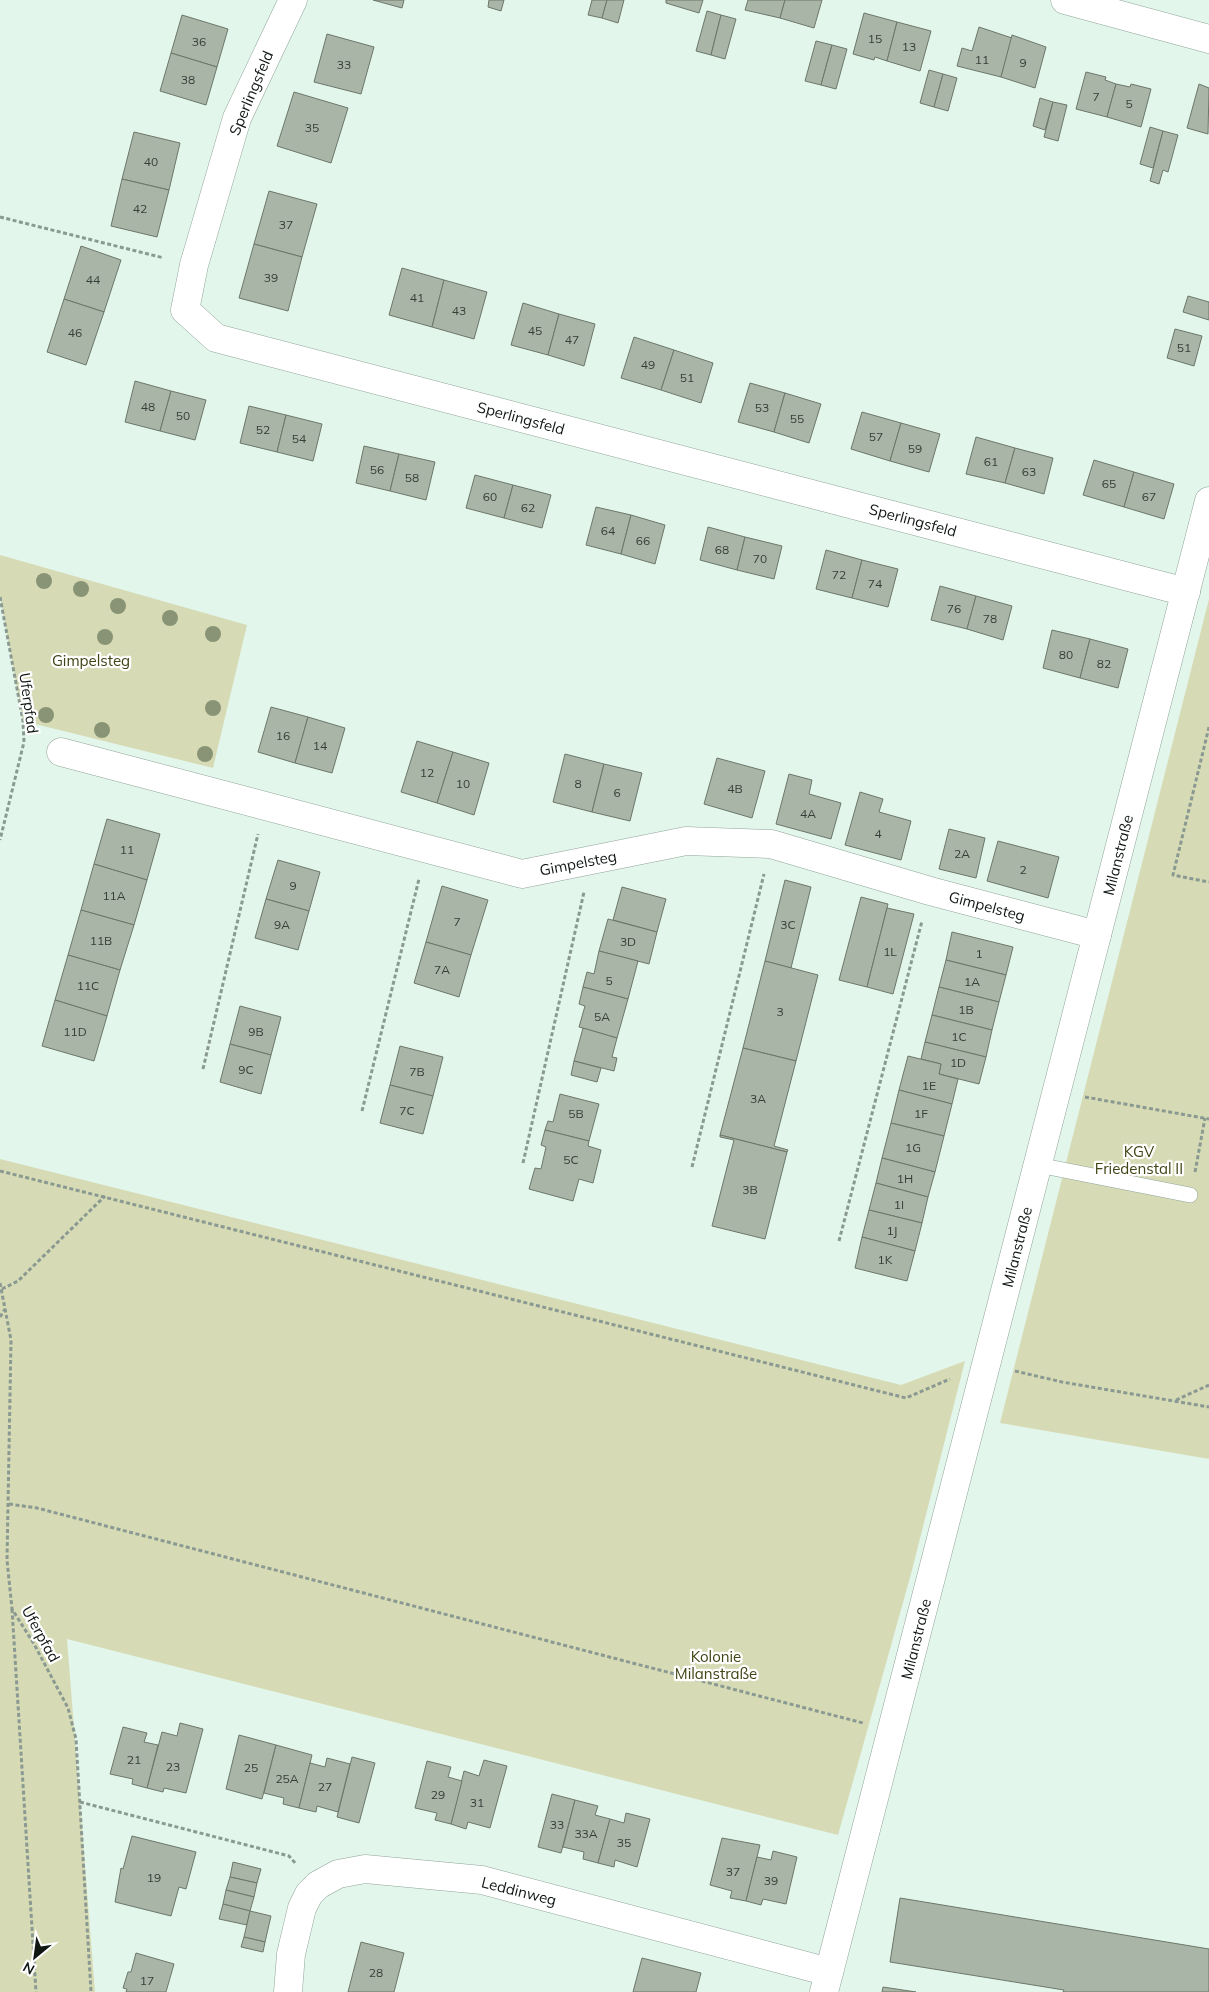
<svg xmlns="http://www.w3.org/2000/svg" width="1209" height="1992" font-family="Mulish,sans-serif">
	<style>
		.green { fill: #d7dbb5 }
		.building { fill: #a9b5a6; stroke: #6c7769 }
		.lines { fill: none; stroke-linecap: round; stroke-linejoin: round }
		.service-casing { stroke: #91a49a; stroke-width: 16 }
		.minor-casing { stroke: #91a49a; stroke-width: 29 }
		.path { stroke: #8a9991; stroke-width: 3; stroke-dasharray: 4 2.5; stroke-linecap: butt }
		.service { stroke: #fff; stroke-width: 15 }
		.minor { stroke: #fff; stroke-width: 28 }
		.tree { fill: #899476 }
		.labels { text-anchor: middle; dominant-baseline: central; stroke-width: 4.5; stroke-linejoin: round; paint-order: stroke }
		.number-label { font-size: 12px; fill: #363e38 }
		.street-label { font-size: 15px; fill: #101713; stroke: #fff }
		.park-label { font-size: 15px; fill: #414415; stroke: #fff }
	</style>
	<rect width="100%" height="100%" fill="#e2f6ec"/>
	<!-- green -->
	<g class="green">
		<path d="M0,555L247,625L213,768L23,721L0,597Z"/>
		<path d="M1209,599V1459L1000,1423Z"/>
		<path d="M0,1159L901,1385L965,1361L911,1574L838,1835L67,1639L95,1992H0Z"/>
	</g>
	<!-- building -->
	<g class="building">
		<path d="M373,0H404L402,8Z"/>
		<path d="M489,0H504L501,11L488,7Z"/>
		<path d="M592,0H607L602,18L588,15Z"/>
		<path d="M607,0H624L618,23L602,18Z"/>
		<path d="M666,0H703L699,13L666,3Z"/>
		<path d="M748,0H785L780,18L745,10Z"/>
		<path d="M785,0H822L814,28L780,18Z"/>
		<path d="M707,11L721,15L711,55L696,51Z"/>
		<path d="M864,13L897,22L887,61L875,57L874,60L853,54Z"/>
		<path d="M182,15L228,29L217,67L171,53Z"/>
		<path d="M721,15L736,19L725,59L711,55Z"/>
		<path d="M897,22L931,31L920,71L887,61Z"/>
		<path d="M979,27L1012,38L1001,77L957,66L962,48L972,51Z"/>
		<path d="M327,34L374,47L361,94L314,82Z"/>
		<path d="M1012,35L1046,47L1035,88L1001,77Z"/>
		<path d="M816,41L832,45L821,85L805,81Z"/>
		<path d="M832,45L847,49L836,89L821,85Z"/>
		<path d="M171,53L217,67L206,105L160,91Z"/>
		<path d="M929,70L943,74L934,107L920,103Z"/>
		<path d="M1086,72L1106,77L1105,80L1116,84L1107,117L1076,109Z"/>
		<path d="M943,74L957,78L948,111L934,107Z"/>
		<path d="M1116,84L1130,87L1131,84L1151,89L1141,127L1107,117Z"/>
		<path d="M1199,84L1209,88L1208,134L1187,128Z"/>
		<path d="M294,92L348,108L331,163L277,146Z"/>
		<path d="M1040,98L1053,102L1045,130L1033,126Z"/>
		<path d="M1053,102L1067,105L1058,141L1044,137Z"/>
		<path d="M1150,127L1163,131L1153,168L1140,164Z"/>
		<path d="M1163,131L1178,135L1168,172L1163,170L1159,184L1150,181Z"/>
		<path d="M134,132L180,143L169,190L122,179Z"/>
		<path d="M122,179L169,190L157,237L111,226Z"/>
		<path d="M269,191L317,204L302,257L254,244Z"/>
		<path d="M254,244L302,257L288,311L239,298Z"/>
		<path d="M81,246L121,260L104,312L64,299Z"/>
		<path d="M402,268L444,280L432,327L389,315Z"/>
		<path d="M444,280L487,292L474,339L432,327Z"/>
		<path d="M1188,296L1209,302V320L1183,312Z"/>
		<path d="M64,299L104,312L86,365L47,352Z"/>
		<path d="M523,303L559,314L548,355L511,345Z"/>
		<path d="M559,314L595,324L584,366L548,355Z"/>
		<path d="M1175,329L1202,336L1194,366L1167,358Z"/>
		<path d="M634,337L674,350L661,390L621,378Z"/>
		<path d="M674,350L713,363L701,403L661,390Z"/>
		<path d="M135,381L171,391L160,431L125,422Z"/>
		<path d="M750,383L785,393L774,432L738,422Z"/>
		<path d="M171,391L206,400L195,440L160,431Z"/>
		<path d="M785,393L821,404L809,443L774,432Z"/>
		<path d="M249,406L286,415L277,452L240,443Z"/>
		<path d="M862,412L901,423L890,461L851,449Z"/>
		<path d="M286,415L322,424L313,461L277,452Z"/>
		<path d="M901,423L940,434L929,472L890,461Z"/>
		<path d="M976,437L1015,448L1005,483L966,474Z"/>
		<path d="M364,446L399,454L390,491L356,483Z"/>
		<path d="M1015,448L1053,458L1044,494L1005,483Z"/>
		<path d="M399,454L435,462L426,500L390,491Z"/>
		<path d="M1094,460L1134,472L1124,507L1083,495Z"/>
		<path d="M1134,472L1174,484L1164,519L1124,507Z"/>
		<path d="M475,475L513,485L504,518L466,508Z"/>
		<path d="M513,485L551,495L542,528L504,518Z"/>
		<path d="M596,507L631,515L621,554L586,545Z"/>
		<path d="M631,515L665,525L655,564L621,554Z"/>
		<path d="M708,527L745,537L737,570L700,560Z"/>
		<path d="M745,537L782,546L774,579L737,570Z"/>
		<path d="M826,550L862,560L852,598L816,589Z"/>
		<path d="M862,560L898,569L888,607L852,598Z"/>
		<path d="M940,586L976,596L967,629L931,620Z"/>
		<path d="M976,596L1012,606L1003,640L967,629Z"/>
		<path d="M1052,630L1090,639L1080,678L1043,668Z"/>
		<path d="M1090,639L1128,649L1118,688L1080,678Z"/>
		<path d="M271,707L308,717L295,763L258,752Z"/>
		<path d="M308,717L345,728L332,773L295,763Z"/>
		<path d="M417,741L453,752L437,803L401,792Z"/>
		<path d="M453,752L489,763L474,815L437,803Z"/>
		<path d="M565,754L604,764L592,812L553,802Z"/>
		<path d="M717,758L765,771L752,818L704,804Z"/>
		<path d="M604,764L642,773L630,821L592,812Z"/>
		<path d="M789,774L812,780L809,794L841,803L831,839L776,824Z"/>
		<path d="M860,792L883,799L879,812L911,821L901,860L845,845Z"/>
		<path d="M107,819L160,834L147,880L94,864Z"/>
		<path d="M949,829L985,838L976,878L939,869Z"/>
		<path d="M998,841L1059,857L1048,898L987,881Z"/>
		<path d="M278,860L320,872L309,911L266,899Z"/>
		<path d="M94,864L147,880L134,925L81,910Z"/>
		<path d="M785,880L811,887L791,968L765,961Z"/>
		<path d="M442,886L488,900L471,955L426,942Z"/>
		<path d="M622,887L666,899L657,932L613,920Z"/>
		<path d="M861,897L888,904L867,987L839,980Z"/>
		<path d="M266,899L309,911L298,950L255,938Z"/>
		<path d="M887,908L914,914L893,994L867,987Z"/>
		<path d="M81,910L134,925L120,970L68,955Z"/>
		<path d="M608,919L657,932L649,964L599,951Z"/>
		<path d="M952,932L1013,947L1006,975L946,960Z"/>
		<path d="M426,942L471,955L459,997L414,983Z"/>
		<path d="M599,951L638,961L628,999L583,987L587,972L594,974Z"/>
		<path d="M68,955L120,970L107,1016L55,1000Z"/>
		<path d="M946,960L1006,975L999,1002L939,987Z"/>
		<path d="M765,961L818,975L796,1061L743,1048Z"/>
		<path d="M583,987L628,999L617,1038L579,1027L585,1006L579,1004Z"/>
		<path d="M939,987L999,1002L992,1030L932,1015Z"/>
		<path d="M55,1000L107,1016L94,1061L42,1046Z"/>
		<path d="M240,1006L281,1017L271,1055L230,1044Z"/>
		<path d="M932,1015L992,1030L986,1057L925,1042Z"/>
		<path d="M583,1028L617,1038L612,1057L617,1058L614,1071L574,1061Z"/>
		<path d="M925,1042L986,1057L979,1084L939,1074L941,1064L921,1059Z"/>
		<path d="M230,1044L271,1055L261,1094L220,1082Z"/>
		<path d="M400,1046L443,1057L433,1096L390,1085Z"/>
		<path d="M743,1048L796,1061L774,1146L788,1150L787,1152L720,1135Z"/>
		<path d="M908,1056L941,1064L939,1074L958,1079L952,1104L899,1090Z"/>
		<path d="M574,1061L601,1068L597,1082L571,1075Z"/>
		<path d="M390,1085L433,1096L423,1134L380,1123Z"/>
		<path d="M899,1090L952,1104L944,1136L891,1123Z"/>
		<path d="M560,1094L599,1104L589,1141L545,1130L548,1121L553,1122Z"/>
		<path d="M891,1123L944,1136L935,1172L882,1158Z"/>
		<path d="M545,1130L589,1141L588,1146L601,1150L593,1183L579,1179L573,1201L529,1189L535,1168L541,1169L546,1147L541,1145Z"/>
		<path d="M720,1135L787,1152L765,1239L712,1226L734,1140L720,1137Z"/>
		<path d="M882,1158L935,1172L928,1197L876,1183Z"/>
		<path d="M876,1183L928,1197L922,1223L869,1210Z"/>
		<path d="M869,1210L922,1223L915,1251L862,1237Z"/>
		<path d="M862,1237L915,1251L907,1281L855,1268Z"/>
		<path d="M180,1723L203,1729L186,1793L164,1788L163,1792L147,1788L162,1732L177,1736Z"/>
		<path d="M123,1727L147,1733L144,1742L158,1745L147,1788L132,1784L133,1779L110,1774Z"/>
		<path d="M239,1735L276,1745L262,1799L226,1789Z"/>
		<path d="M276,1745L312,1755L299,1808L283,1804L284,1798L264,1793Z"/>
		<path d="M352,1757L375,1763L359,1823L337,1817Z"/>
		<path d="M327,1758L350,1764L338,1812L317,1806L316,1812L299,1808L310,1763L325,1767Z"/>
		<path d="M484,1760L507,1766L490,1828L468,1822L466,1829L451,1824L464,1771L479,1776Z"/>
		<path d="M427,1761L451,1767L448,1777L462,1781L451,1824L435,1820L437,1813L415,1808Z"/>
		<path d="M552,1794L575,1800L561,1853L538,1847Z"/>
		<path d="M575,1800L598,1806L595,1815L610,1819L598,1863L583,1859L584,1852L563,1847Z"/>
		<path d="M626,1813L650,1819L637,1867L615,1860L614,1867L598,1863L610,1819L624,1823Z"/>
		<path d="M132,1836L196,1852L186,1889L179,1887L171,1916L115,1902L121,1868L123,1869Z"/>
		<path d="M722,1838L760,1845L746,1901L730,1898L732,1891L710,1885Z"/>
		<path d="M773,1851L797,1857L786,1904L763,1899L761,1905L746,1901L757,1857L771,1860Z"/>
		<path d="M233,1862L261,1869L257,1883L230,1877Z"/>
		<path d="M230,1877L257,1883L254,1897L226,1890Z"/>
		<path d="M226,1890L254,1897L250,1911L223,1904Z"/>
		<path d="M900,1898L1209,1949V1992H1063L1064,1990L890,1962Z"/>
		<path d="M223,1904L250,1911L247,1925L219,1919Z"/>
		<path d="M250,1911L271,1916L265,1942L244,1937Z"/>
		<path d="M244,1937L265,1942L263,1952L241,1947Z"/>
		<path d="M361,1942L404,1953L394,1992H348Z"/>
		<path d="M136,1953L174,1964L166,1992H126L127,1989L123,1988L128,1972H131Z"/>
		<path d="M642,1958L701,1973L696,1992H633Z"/>
		<path d="M883,1987L916,1992H882Z"/>
	</g>
	<g class="lines">
		<defs>
			<path id="service" d="M1038,1165L1190,1195"/>
			<g id="minor">
				<path d="M293,0L237,118L194,265L185,310L216,338L1186,592"/>
				<path d="M1065,0L1209,39"/>
				<path d="M61,752L522,874L686,841L771,844L930,891L1097,935"/>
				<path d="M288,1992L291,1954L302,1908L309,1894L318,1885L338,1874L365,1869L482,1880L829,1972"/>
				<path d="M824,1992L1209,501"/>
			</g>
		</defs>
		<!-- service casing -->
		<use href="#service" class="service-casing"/>
		<!-- minor casing -->
		<use href="#minor" class="minor-casing"/>
		<!-- path -->
		<g class="path">
			<path d="M0,217L164,258"/>
			<path d="M0,597L23,721L24,742L0,840"/>
			<path d="M1209,727L1173,875L1209,882"/>
			<path d="M203,1069L258,834"/>
			<path d="M1085,1097L1209,1119"/>
			<path d="M362,1111L419,879"/>
			<path d="M523,1163L584,892"/>
			<path d="M692,1167L764,874"/>
			<path d="M0,1171L906,1398L950,1379"/>
			<path d="M1195,1172L1205,1118"/>
			<path d="M839,1241L922,921"/>
			<path d="M0,1283L11,1340L7,1560L12,1609L34,1644L68,1708L76,1739L91,1992"/>
			<path d="M2,1289L18,1281L105,1196"/>
			<path d="M0,1317L5,1309"/>
			<path d="M1015,1371L1062,1382L1209,1407"/>
			<path d="M1176,1400L1209,1385"/>
			<path d="M9,1504L37,1508L863,1723"/>
			<path d="M12,1609L36,1992"/>
			<path d="M80,1802L289,1856L296,1864"/>
		</g>
		<!-- service -->
		<use href="#service" class="service"/>
		<!-- minor -->
		<use href="#minor" class="minor"/>
	</g>
	<!-- trees -->
	<g class="tree">
		<circle cx="44" cy="581" r="8"/>
		<circle cx="81" cy="589" r="8"/>
		<circle cx="118" cy="606" r="8"/>
		<circle cx="170" cy="618" r="8"/>
		<circle cx="213" cy="634" r="8"/>
		<circle cx="105" cy="637" r="8"/>
		<circle cx="213" cy="708" r="8"/>
		<circle cx="46" cy="715" r="8"/>
		<circle cx="102" cy="730" r="8"/>
		<circle cx="205" cy="754" r="8"/>
	</g>
	<g class="labels">
		<!-- number labels -->
		<g class="number-label">
			<text x="875" y="38">15</text>
			<text x="199" y="41">36</text>
			<text x="909" y="46">13</text>
			<text x="982" y="59">11</text>
			<text x="1023" y="62">9</text>
			<text x="344" y="64">33</text>
			<text x="188" y="79">38</text>
			<text x="1096" y="96">7</text>
			<text x="1129" y="103">5</text>
			<text x="312" y="127">35</text>
			<text x="151" y="161">40</text>
			<text x="140" y="208">42</text>
			<text x="286" y="224">37</text>
			<text x="271" y="277">39</text>
			<text x="93" y="279">44</text>
			<text x="417" y="297">41</text>
			<text x="459" y="310">43</text>
			<text x="535" y="330">45</text>
			<text x="75" y="332">46</text>
			<text x="572" y="339">47</text>
			<text x="1184" y="347">51</text>
			<text x="648" y="364">49</text>
			<text x="687" y="377">51</text>
			<text x="148" y="406">48</text>
			<text x="762" y="407">53</text>
			<text x="183" y="415">50</text>
			<text x="797" y="418">55</text>
			<text x="263" y="429">52</text>
			<text x="876" y="436">57</text>
			<text x="299" y="438">54</text>
			<text x="915" y="448">59</text>
			<text x="991" y="461">61</text>
			<text x="377" y="469">56</text>
			<text x="1029" y="471">63</text>
			<text x="412" y="477">58</text>
			<text x="1109" y="483">65</text>
			<text x="490" y="496">60</text>
			<text x="1149" y="496">67</text>
			<text x="528" y="507">62</text>
			<text x="608" y="530">64</text>
			<text x="643" y="540">66</text>
			<text x="722" y="549">68</text>
			<text x="760" y="558">70</text>
			<text x="839" y="574">72</text>
			<text x="875" y="583">74</text>
			<text x="954" y="608">76</text>
			<text x="990" y="618">78</text>
			<text x="1066" y="654">80</text>
			<text x="1104" y="663">82</text>
			<text x="283" y="735">16</text>
			<text x="320" y="745">14</text>
			<text x="427" y="772">12</text>
			<text x="463" y="783">10</text>
			<text x="578" y="783">8</text>
			<text x="735" y="788">4B</text>
			<text x="617" y="792">6</text>
			<text x="808" y="813">4A</text>
			<text x="878" y="833">4</text>
			<text x="127" y="849">11</text>
			<text x="962" y="853">2A</text>
			<text x="1023" y="869">2</text>
			<text x="293" y="885">9</text>
			<text x="114" y="895">11A</text>
			<text x="457" y="921">7</text>
			<text x="282" y="924">9A</text>
			<text x="788" y="924">3C</text>
			<text x="101" y="940">11B</text>
			<text x="628" y="941">3D</text>
			<text x="890" y="951">1L</text>
			<text x="979" y="953">1</text>
			<text x="442" y="969">7A</text>
			<text x="609" y="980">5</text>
			<text x="972" y="981">1A</text>
			<text x="88" y="985">11C</text>
			<text x="966" y="1009">1B</text>
			<text x="780" y="1011">3</text>
			<text x="602" y="1016">5A</text>
			<text x="75" y="1031">11D</text>
			<text x="256" y="1031">9B</text>
			<text x="959" y="1036">1C</text>
			<text x="958" y="1062">1D</text>
			<text x="246" y="1069">9C</text>
			<text x="417" y="1071">7B</text>
			<text x="929" y="1085">1E</text>
			<text x="758" y="1098">3A</text>
			<text x="407" y="1110">7C</text>
			<text x="576" y="1113">5B</text>
			<text x="921" y="1113">1F</text>
			<text x="913" y="1147">1G</text>
			<text x="571" y="1159">5C</text>
			<text x="905" y="1178">1H</text>
			<text x="750" y="1189">3B</text>
			<text x="899" y="1204">1I</text>
			<text x="892" y="1230">1J</text>
			<text x="885" y="1259">1K</text>
			<text x="134" y="1759">21</text>
			<text x="173" y="1766">23</text>
			<text x="251" y="1767">25</text>
			<text x="287" y="1778">25A</text>
			<text x="325" y="1786">27</text>
			<text x="438" y="1794">29</text>
			<text x="477" y="1802">31</text>
			<text x="557" y="1824">33</text>
			<text x="586" y="1833">33A</text>
			<text x="624" y="1842">35</text>
			<text x="733" y="1871">37</text>
			<text x="154" y="1877">19</text>
			<text x="771" y="1880">39</text>
			<text x="376" y="1972">28</text>
			<text x="147" y="1980">17</text>
		</g>
		<!-- street labels -->
		<g class="street-label">
			<text transform="translate(251 93) rotate(-67)">Sperlingsfeld</text>
			<text transform="translate(521 418) rotate(15)">Sperlingsfeld</text>
			<text transform="translate(913 520) rotate(15)">Sperlingsfeld</text>
			<text transform="translate(29 703) rotate(82)">Uferpfad</text>
			<text transform="translate(1118 855) rotate(-76)">Milanstraße</text>
			<text transform="translate(578 863) rotate(-11)">Gimpelsteg</text>
			<text transform="translate(987 906) rotate(15)">Gimpelsteg</text>
			<text transform="translate(1017 1247) rotate(-76)">Milanstraße</text>
			<text transform="translate(41 1634) rotate(61)">Uferpfad</text>
			<text transform="translate(916 1639) rotate(-76)">Milanstraße</text>
			<text transform="translate(519 1891) rotate(14)">Leddinweg</text>
		</g>
		<!-- park labels -->
		<g class="park-label">
			<text x="91" y="660">Gimpelsteg</text>
			<text x="1139" y="1151">KGV<tspan x="1139" dy="17">Friedenstal II</tspan></text>
			<text x="716" y="1656">Kolonie<tspan x="716" dy="17">Milanstraße</tspan></text>
		</g>
	</g>
	<!-- north arrow -->
	<g transform="translate(35 1957) rotate(209)" stroke="#ffffff" stroke-width="4" paint-order="stroke">
	<path d="M0-4L9 19L0 12L-9 19Z" fill="#101713"/>
	<text y="-8" font-size="14" font-weight="bold" text-anchor="middle" fill="#101713">N</text>
	</g>
</svg>
